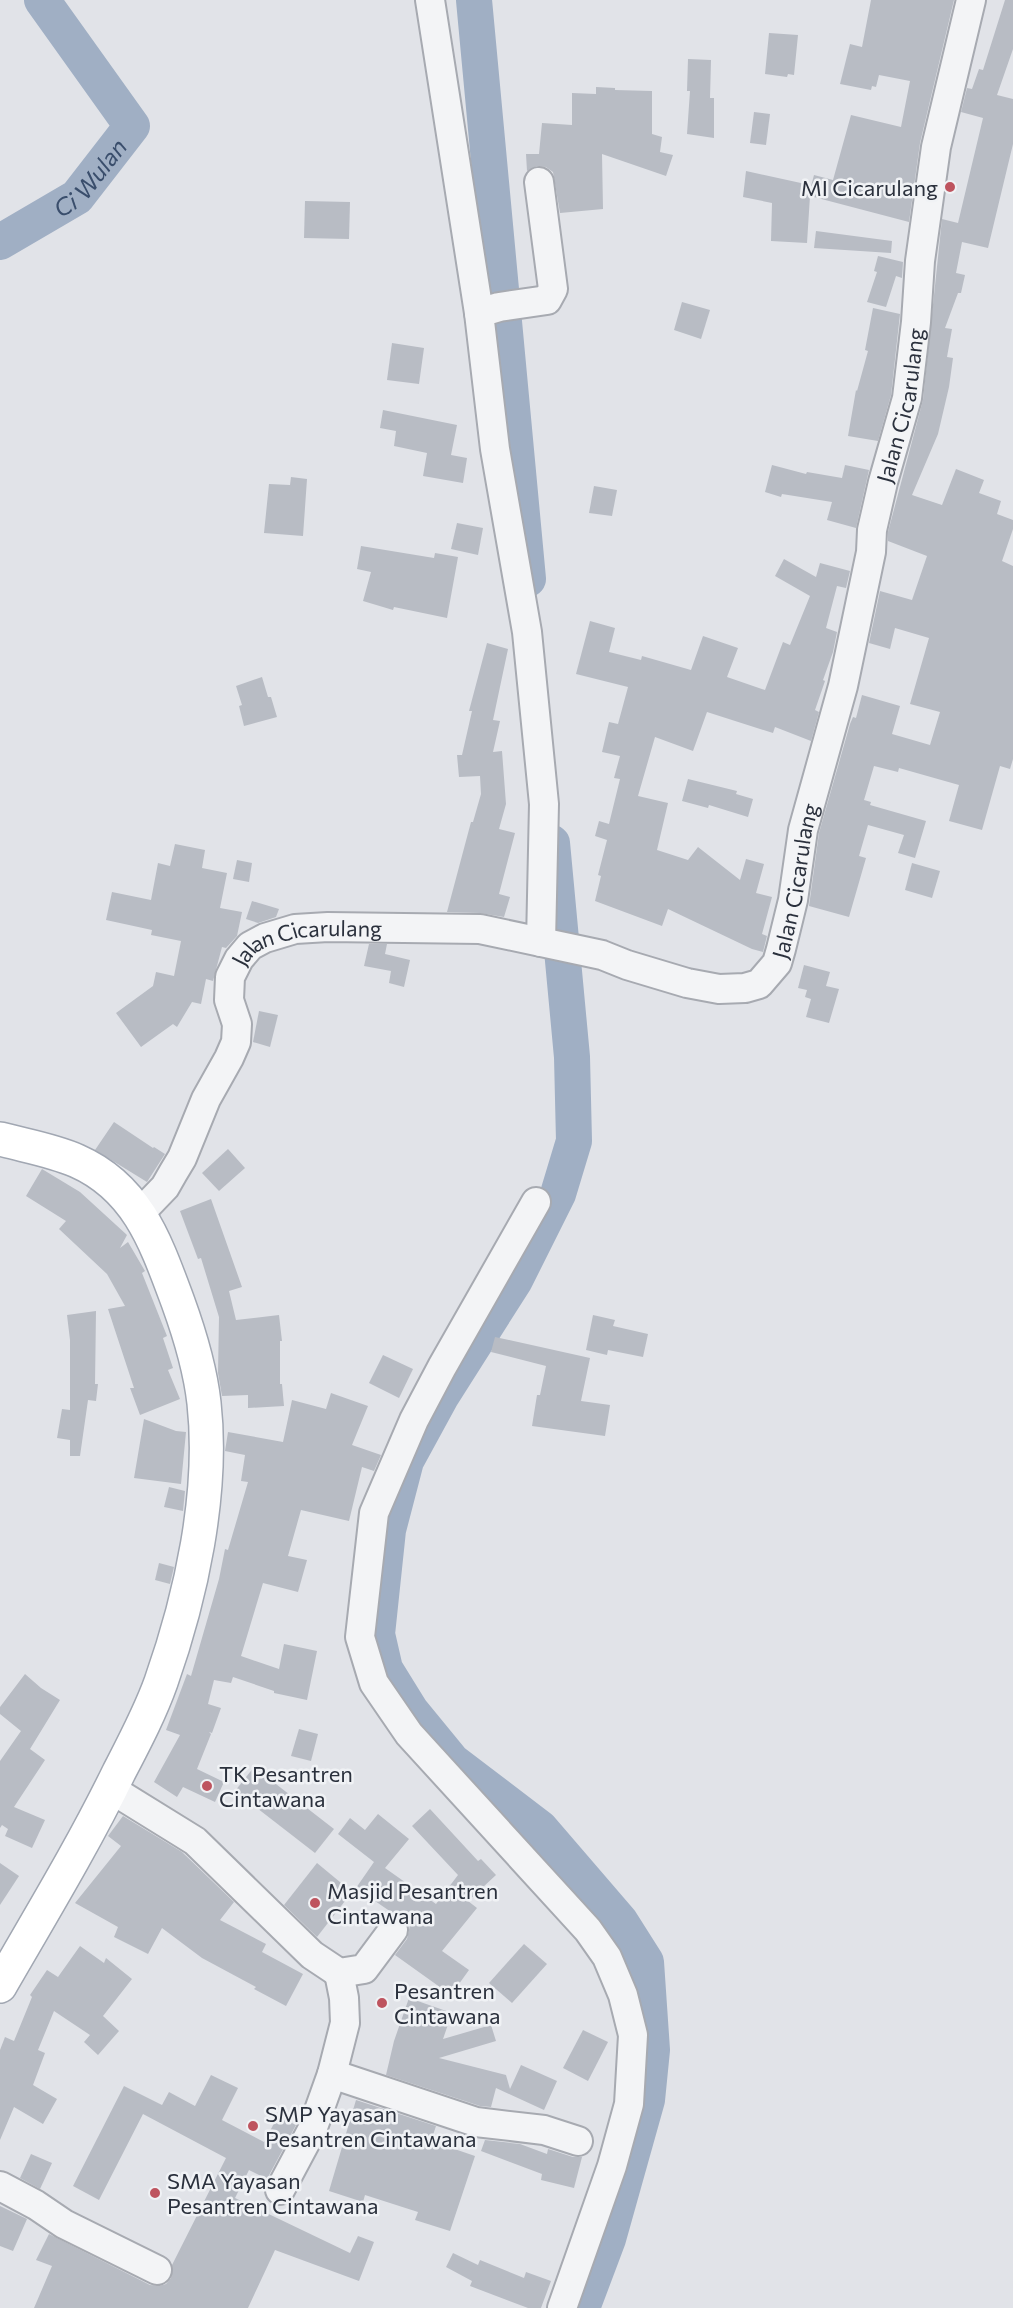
<svg xmlns="http://www.w3.org/2000/svg" width="1013" height="2308" font-family="Commissioner,sans-serif">
	<style>
		.lines { fill: none; stroke-linecap: round; stroke-linejoin: round }
		.river { stroke: #a0afc4; stroke-width: 36 }
		.building { fill: #b8bcc4 }
		.minor-casing { stroke: #a7aab1; stroke-width: 32 }
		.major-casing { stroke: #a1a7b2; stroke-width: 36 }
		.minor { stroke: #f3f4f6; stroke-width: 28 }
		.major { stroke: #fff; stroke-width: 33 }
		.poi-dot { fill: #be545f; stroke: #f0f2f5; stroke-width: 2 }
		.labels { text-anchor: middle; dominant-baseline: central; stroke-width: 5; stroke-linejoin: round; paint-order: stroke }
		.poi-label { font-size: 22px; fill: #2b313d; stroke: #f0f2f5; text-anchor: start }
		.street-label { font-size: 22px; fill: #2b313d; stroke: #f0f2f5 }
		.water-label { font-size: 24px; font-style: italic; fill: #3a4e6c; stroke: #f0f2f5 }
	</style>
	<rect width="100%" height="100%" fill="#e1e3e8"/>
	<g class="lines">
		<!-- river -->
		<g class="river">
			<path d="M474,0L528,579"/>
			<path id="s1" d="M0,242L77,197L132,126L42,0"/>
			<path d="M552,843L572,1057L574,1141L558,1194L515,1280L442,1395L406,1461L388,1530L377,1634L385,1669L411,1711L452,1761L540,1828L620,1921L646,1962L652,2050L647,2100L608,2239L582,2308"/>
		</g>
	</g>
	<!-- building -->
	<g class="building">
		<path d="M871,0H954L920,143L909,222L810,196L807,243L771,241L772,203L743,197L746,171L810,185V190L814,175L833,180L851,115L901,127L910,81L879,75L876,87L872,86L871,90L840,84L850,44L862,47Z"/>
		<path d="M1005,0H1013V49L997,95L1013,99V144L988,248L962,242L956,273L965,275L961,293H958L945,328L952,329L947,357L953,358L949,387L938,434L912,495L942,505L956,469L984,480L979,493L1001,501L997,514L1013,520V529L1002,561L1013,566V759L1010,769L1000,766L982,830L949,821L959,785L899,768L898,772L874,766L864,800L871,802L870,805L926,821L915,858L898,853L904,835L868,825L859,856L866,858L849,917L809,906L819,833L850,724L853,717L856,718L862,695L900,706L892,734L930,745L940,712L910,704L929,638L895,628L890,649L869,643L880,591L912,600L927,556L888,541V532L923,400L942,219L958,223L983,118L961,112L967,88L972,89L979,69L983,70Z"/>
		<path d="M769,33L798,35L794,75L788,74L787,77L765,74Z"/>
		<path d="M688,59L711,60L710,98H714V138L687,134L690,91H687Z"/>
		<path d="M596,87L615,88V90L652,91V134L662,137L660,152L673,155L666,176L602,154L603,209L560,213L553,172L546,167L537,166L527,171L526,154H539L542,123L572,125V93L596,94Z"/>
		<path d="M754,112L770,114L766,145L750,143Z"/>
		<path d="M305,201L350,202L349,239L304,238Z"/>
		<path d="M816,231L892,241L891,253L814,248Z"/>
		<path d="M878,256L903,262L902,278L896,276L886,307L867,302L877,272L874,271Z"/>
		<path d="M682,302L710,310L701,339L674,330Z"/>
		<path d="M873,308L900,314L891,395L878,441L848,436L856,390L857,391L868,351L865,350Z"/>
		<path d="M392,343L424,348L419,384L387,380Z"/>
		<path d="M383,410L457,425L451,455L467,458L463,483L423,476L427,453L394,446L396,431L380,428Z"/>
		<path d="M772,465L806,474L807,472L842,478L845,465L869,470L856,528L827,520L832,502L782,494L781,497L765,492Z"/>
		<path d="M291,477L307,479L303,536L264,533L269,484L290,485Z"/>
		<path d="M594,486L617,490L612,516L589,513Z"/>
		<path d="M457,523L483,528L478,555L451,549Z"/>
		<path d="M361,546L434,558L435,553L458,557L447,618L394,607L393,610L363,601L371,572L357,569Z"/>
		<path d="M784,559L816,577L820,563L850,571L846,588L837,586L826,628L837,632L833,652L823,680L825,681L815,710L819,712L811,741L775,727L773,733L707,712L693,751L655,737L638,796L668,803L657,850L688,860L698,847L740,880L746,859L764,864L756,893L772,897L762,934L767,936L763,952L752,949L668,909L662,926L595,901L601,876L598,875L607,840L595,836L599,821L609,824L620,779L614,778L620,756L602,752L609,722L618,724L628,687L576,674L590,621L615,628L609,652L641,660L642,656L691,670L703,636L738,648L727,677L765,690L783,642L790,645L810,596L775,576Z"/>
		<path d="M487,643L508,649L493,720L500,721L493,752L502,751L506,804L499,829L515,833L499,894L510,897L504,917L480,913L447,912L471,822H473L481,794L480,776L459,777L457,755H462L472,711H469Z"/>
		<path d="M262,677L268,697H271L277,717L244,726L239,706L242,705L236,686Z"/>
		<path d="M688,779L737,791L736,794L753,799L748,817L709,805L708,808L682,801Z"/>
		<path d="M175,844L205,850L202,868L227,873L220,908L242,912L237,936L226,948L222,947L213,981L206,979L201,1004L192,1002L177,1027L173,1024L141,1047L116,1013L153,986L156,972L174,976L181,941L151,935L152,930L106,920L112,892L151,900L158,863L170,866Z"/>
		<path d="M237,860L252,863L249,882L233,879Z"/>
		<path d="M912,863L940,871L932,898L905,890Z"/>
		<path d="M252,901L279,909L276,917L258,923L246,919Z"/>
		<path d="M369,944H387L385,954L410,960L404,987L389,983L391,971L364,966Z"/>
		<path d="M804,965L830,972L826,986L839,989L829,1023L806,1017L811,999L805,997L807,990L798,988Z"/>
		<path d="M259,1011L278,1015L270,1047L253,1042Z"/>
		<path d="M114,1122L153,1148L154,1147L165,1154L147,1182L95,1150Z"/>
		<path d="M228,1149L245,1168L219,1191L202,1173Z"/>
		<path d="M42,1169L80,1192L127,1235L120,1248L128,1242L145,1271L142,1273L167,1336L163,1338L173,1368L168,1370L180,1399L140,1415L130,1388H134L108,1309L125,1306L107,1274L59,1229L66,1221L26,1196Z"/>
		<path d="M211,1199L242,1287L229,1291L236,1320L279,1315L282,1341H280V1384H282L284,1406L248,1408V1395L222,1396L218,1373L219,1317L201,1258L198,1259L180,1211Z"/>
		<path d="M96,1311L95,1384H98L96,1401L88,1400L80,1456H70V1440L57,1438L62,1409L70,1410V1340L67,1315Z"/>
		<path d="M593,1315L615,1320L613,1326L648,1334L643,1357L608,1350L607,1355L586,1350Z"/>
		<path d="M495,1337L590,1358L581,1401L610,1405L605,1436L532,1426L537,1395H540L546,1366L491,1352Z"/>
		<path d="M383,1355L413,1369L399,1398L369,1383Z"/>
		<path d="M331,1393L368,1406L352,1445L381,1455L374,1471L362,1467L349,1521L301,1510L288,1556L307,1560L298,1592L263,1583L241,1656L279,1669L284,1644L317,1651L307,1700L274,1693V1691L233,1677L231,1683L214,1680L208,1704L221,1708L212,1733L209,1732L211,1734L197,1769L224,1782L215,1802L183,1787L177,1797L154,1782L180,1735L166,1730L187,1674L191,1676L219,1579L225,1549L228,1550L248,1482L241,1481L245,1455L225,1451L228,1432L283,1442L292,1400L326,1409Z"/>
		<path d="M144,1419L176,1431L186,1432L181,1484L134,1478Z"/>
		<path d="M169,1487L185,1491L183,1511L164,1507Z"/>
		<path d="M159,1563L174,1567L170,1584L155,1580Z"/>
		<path d="M25,1674L41,1688L60,1700L30,1749L45,1760L14,1807L45,1820L32,1848L5,1836L8,1829L2,1825L0,1828V1761L21,1731L0,1714V1707Z"/>
		<path d="M299,1729L318,1734L311,1761L291,1756Z"/>
		<path d="M254,1767L334,1829L315,1853L235,1791Z"/>
		<path d="M430,1809L478,1861L481,1859L496,1875L468,1901L477,1908L442,1951L469,1970L451,1995L395,1955L407,1939L410,1925L402,1916L394,1914L356,1888L374,1862L338,1834L350,1818L365,1830L378,1814L409,1839L385,1868L436,1904L458,1875L412,1826Z"/>
		<path d="M123,1816L182,1852L234,1902L220,1920L266,1944L262,1952L303,1974L286,2006L254,1989L256,1987L202,1958L162,1928L148,1954L114,1937L118,1927L75,1903L121,1846L108,1836Z"/>
		<path d="M0,1863L19,1876L0,1905Z"/>
		<path d="M317,1863L352,1892L317,1937L284,1905Z"/>
		<path d="M524,1944L547,1964L512,2003L489,1983Z"/>
		<path d="M80,1946L104,1963L106,1958L132,1979L103,2016L119,2031L98,2055L84,2042L90,2035L54,2011L38,2050L45,2053L33,2085L57,2099L43,2124L14,2107L0,2140V2050L5,2037L14,2041L32,1997L30,1995L47,1970L58,1977Z"/>
		<path d="M409,1998L452,2013L443,2039L491,2025L496,2041L439,2058L506,2075L510,2089L521,2065L557,2081L544,2110L496,2088L491,2107L480,2106L386,2075L394,2041Z"/>
		<path d="M583,2030L608,2042L588,2081L563,2068Z"/>
		<path d="M211,2075L238,2088L222,2120L264,2142L278,2116L296,2125L267,2179L249,2170L235,2198L350,2253L358,2236L374,2242L359,2281L275,2250L248,2308H34L52,2266L36,2260L49,2234L150,2285L159,2286L166,2284L171,2278L172,2265L226,2158L143,2114L99,2200L73,2186L124,2086L162,2105L169,2092L195,2106Z"/>
		<path d="M356,2100L436,2126L431,2141L475,2156L450,2231L415,2220L418,2212L365,2195L363,2202L329,2191Z"/>
		<path d="M485,2140L520,2144L547,2154L548,2149L573,2157H582L574,2188L541,2180L542,2174L481,2151Z"/>
		<path d="M31,2154L52,2163L40,2189L20,2178Z"/>
		<path d="M0,2206L27,2219L13,2251L0,2246Z"/>
		<path d="M453,2253L478,2265L480,2260L524,2278L526,2272L551,2281L541,2308H528L470,2286L472,2281L446,2267Z"/>
	</g>
	<g class="lines">
		<defs>
			<g id="minor">
				<path d="M430,0L479,313"/>
				<path d="M539,182L553,289L547,300L499,307L479,313L495,449L527,632L544,804L541,942"/>
				<path d="M536,1202L442,1367L414,1420L374,1513L360,1637L374,1683L409,1734L588,1930L607,1957L623,1995L633,2035L629,2104L612,2166L562,2308"/>
				<path id="s2" d="M140,1213L165,1187L173,1173L182,1158L206,1099L229,1058L236,1042L237,1024L229,1000L230,977L239,959L250,946L265,938L295,929L328,927L480,929L602,955L627,965L687,983L719,989L745,988L759,984L777,963L781,949L793,900L803,830L843,686L871,552L872,530L883,482L907,398L916,322L920,261L936,147L971,0"/>
				<path d="M111,1789L195,1841L312,1955L339,1973L364,1969L393,1930"/>
				<path d="M332,2074L476,2122L544,2130L578,2141"/>
				<path d="M0,2186L36,2205L64,2224L157,2270"/>
				<path d="M280,2190L312,2130L332,2074L345,2023L344,1998L339,1973"/>
			</g>
			<path id="major" d="M0,1139C26,1146 52,1150 77,1161C138,1188 156,1243 178,1302C190,1335 200,1367 204,1403C214,1493 191,1597 161,1682C150,1713 134,1743 119,1772C83,1846 41,1915 0,1986"/>
		</defs>
		<!-- minor casing -->
		<use href="#minor" class="minor-casing"/>
		<!-- major casing -->
		<use href="#major" class="major-casing"/>
		<!-- minor -->
		<use href="#minor" class="minor"/>
		<!-- major -->
		<use href="#major" class="major"/>
	</g>
	<!-- markers -->
	<g class="poi-dot">
		<circle cx="950" cy="187" r="6"/>
		<circle cx="207" cy="1786" r="6"/>
		<circle cx="315" cy="1903" r="6"/>
		<circle cx="382" cy="2003" r="6"/>
		<circle cx="253" cy="2126" r="6"/>
		<circle cx="155" cy="2193" r="6"/>
	</g>
	<g class="labels">
		<!-- poi labels -->
		<g class="poi-label">
			<text x="938" y="187" text-anchor="end">MI Cicarulang</text>
			<text x="219" y="1773">TK Pesantren<tspan x="219" dy="25">Cintawana</tspan></text>
			<text x="327" y="1890">Masjid Pesantren<tspan x="327" dy="25">Cintawana</tspan></text>
			<text x="394" y="1990">Pesantren<tspan x="394" dy="25">Cintawana</tspan></text>
			<text x="265" y="2113">SMP Yayasan<tspan x="265" dy="25">Pesantren Cintawana</tspan></text>
			<text x="167" y="2180">SMA Yayasan<tspan x="167" dy="25">Pesantren Cintawana</tspan></text>
		</g>
		<!-- street labels -->
		<g class="street-label">
			<text stroke="none"><textPath href="#s2" startOffset="1422">Jalan Cicarulang</textPath></text>
			<text stroke="none"><textPath href="#s2" startOffset="934">Jalan Cicarulang</textPath></text>
			<text stroke="none"><textPath href="#s2" startOffset="358">Jalan Cicarulang</textPath></text>
		</g>
		<!-- water labels -->
		<g class="water-label">
			<text stroke="none"><textPath href="#s1" startOffset="112">Ci Wulan</textPath></text>
		</g>
	</g>
</svg>
